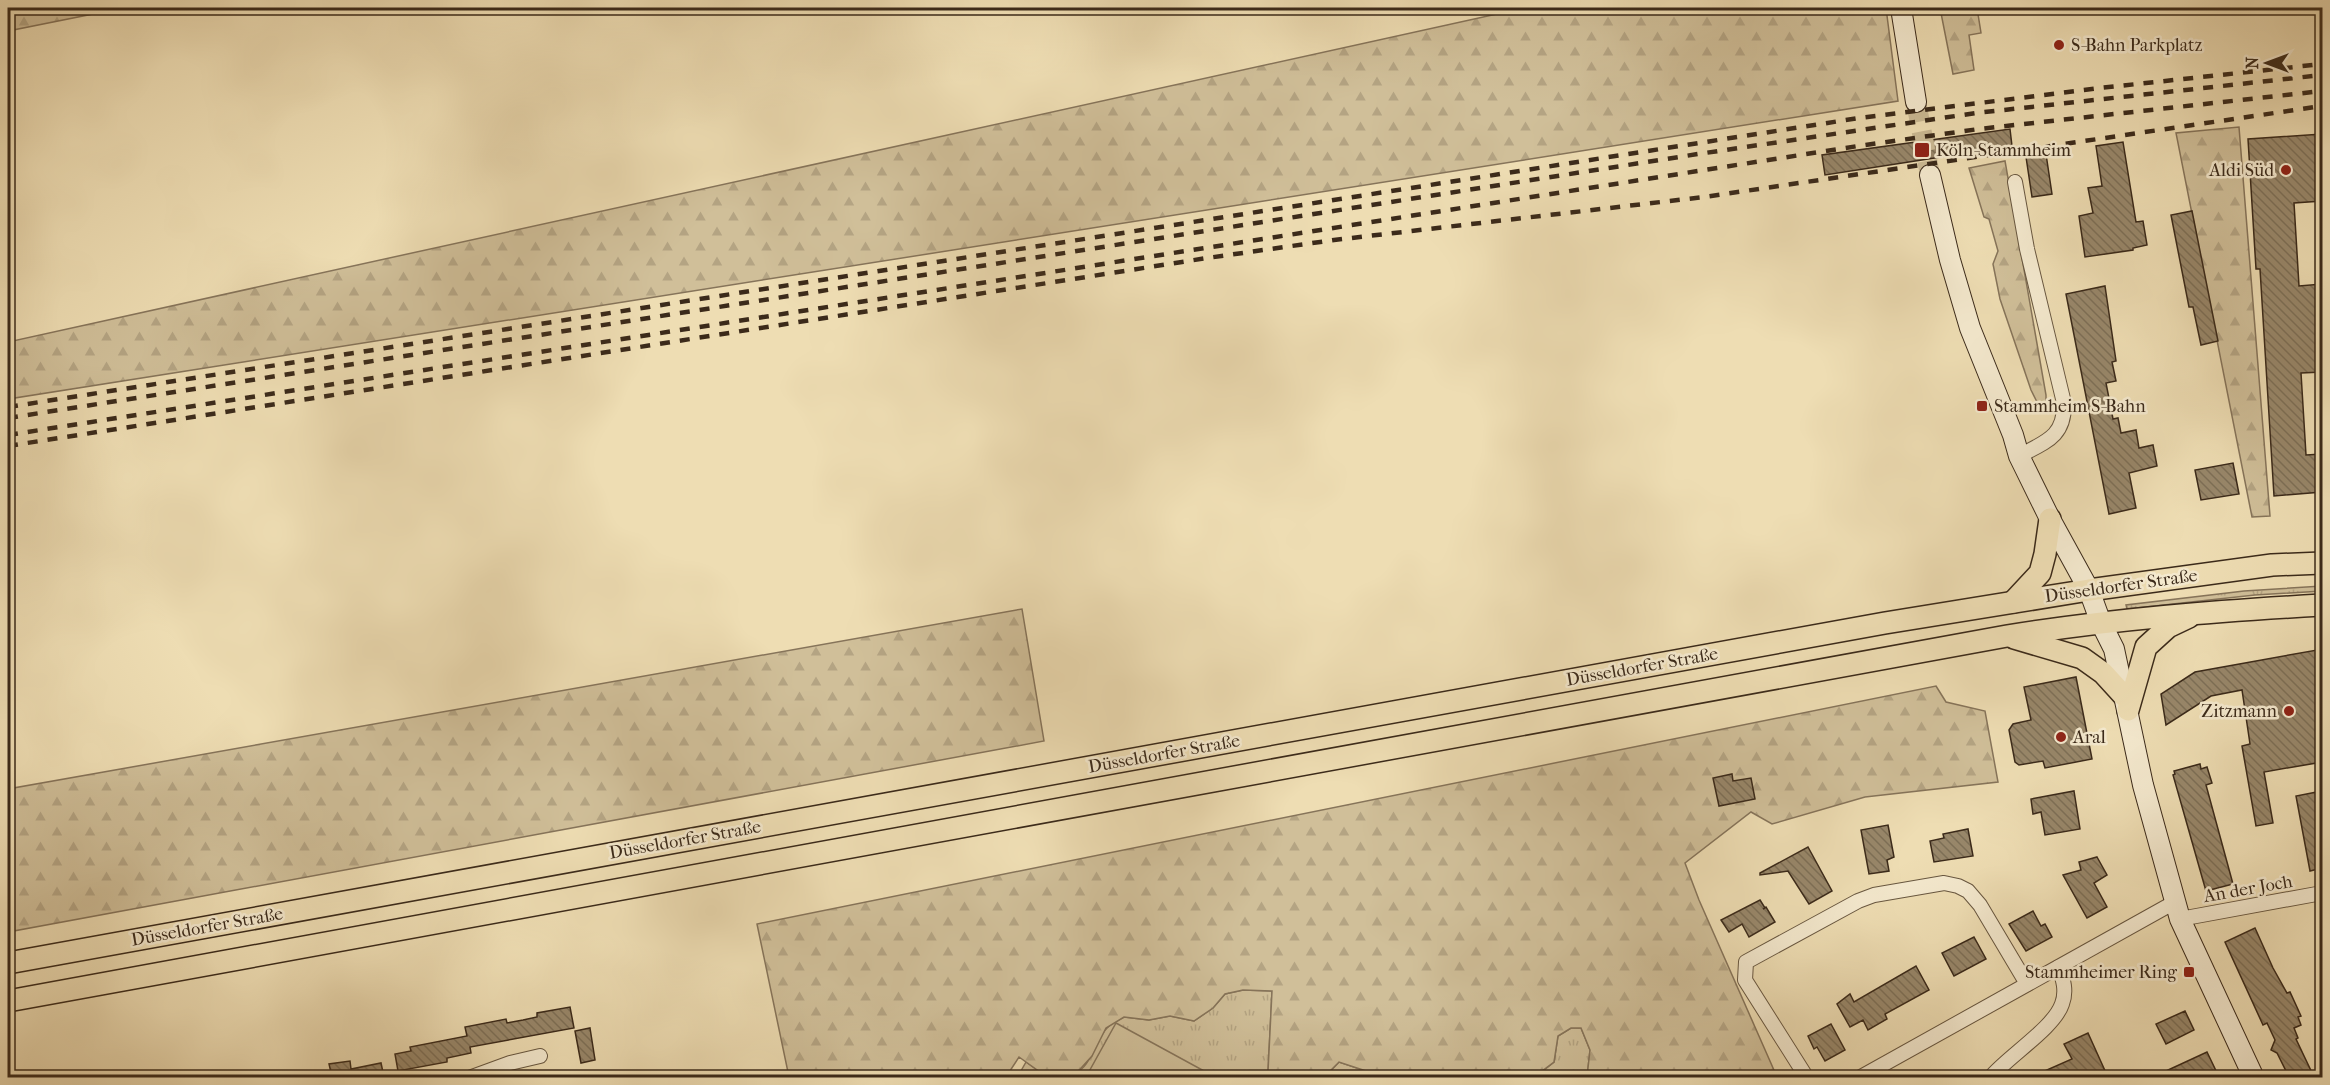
<svg xmlns="http://www.w3.org/2000/svg" width="2330" height="1085" font-family="'IM FELL French Canon',serif">
	<style>
		.grass { fill: url(#grass-tufts); stroke: #86745a; stroke-width: 1.5 }
		.forest { fill: url(#forest-firs); stroke: #86745a; stroke-width: 1.5 }
		.pitch { fill: #d0bf99; stroke: #86745a; stroke-width: 1.5 }
		.building { fill: url(#building-back-hatch); stroke: #3b2a1a; stroke-width: 1.5 }
		.lines { fill: none; stroke-linecap: round; stroke-linejoin: round }
		.secondary-tunnel { stroke: #cab994; stroke-width: 20; stroke-dasharray: 20 10; stroke-linecap: butt }
		.street-casing { stroke: #685740; stroke-width: 16 }
		.secondary-casing { stroke: #3b2a1a; stroke-width: 22 }
		.primary-casing { stroke: #3b2a1a; stroke-width: 24 }
		.street { stroke: #f4e9ce; stroke-width: 14 }
		.secondary { stroke: #f4e9ce; stroke-width: 20 }
		.primary { stroke: #eeddb3; stroke-width: 21 }
		.rail { stroke: #3b2a1a; stroke-width: 4.5; stroke-dasharray: 10 10; stroke-linecap: butt }
		.poi-dot { fill: #8f2418; stroke: #f4e9ce; stroke-width: 2 }
		.labels { text-anchor: middle; dominant-baseline: central; stroke-width: 5; stroke-linejoin: round; paint-order: stroke }
		.poi-label { font-size: 18px; fill: #3b2a1a; stroke: #f4e9ce; text-anchor: start }
		.street-label { font-size: 18px; fill: #3b2a1a; stroke: #f4e9ce }
	</style>
	<defs>
		<pattern id="grass-tufts" width="24" height="20" patternUnits="userSpaceOnUse" patternTransform="scale(1.5)"><rect width="24" height="20" fill="#d0bf99"/><path d="M3 7l-1-3M5 7V3M7 7l1-3M15 17l-1-3M17 17v-4M19 17l1-3" fill="none" stroke="#b4a483"/></pattern>
		<pattern id="forest-firs" width="22" height="20" patternUnits="userSpaceOnUse" patternTransform="scale(1.5)"><rect width="22" height="20" fill="#d0bf99"/><path d="M5 1l3.5 6h-7zM16 11l3.5 6h-7z" fill="#b4a483"/></pattern>
		<pattern id="building-back-hatch" width="6" height="6" patternUnits="userSpaceOnUse" patternTransform="scale(1.5)"><rect width="6" height="6" fill="#98876a"/><path d="M-1 5l2 2M0 0l6 6M5-1l2 2" fill="none" stroke="#7d6f56"/></pattern>
	</defs>
	<rect width="100%" height="100%" fill="#eeddb3"/>
	<filter id="stains"><feTurbulence type="fractalNoise" baseFrequency=".00333" numOctaves="4"/><feColorMatrix values="0 0 0 0 .2 0 0 0 0 .09 0 0 0 0 .02 0 0 0 .5 -.17"/></filter>
	<radialGradient id="worn" r=".72"><stop offset=".6" stop-color="#630" stop-opacity="0"/><stop offset="1" stop-color="#630" stop-opacity=".3"/></radialGradient>
	<!-- grass -->
	<g class="grass">
		<path d="M2322,586V591L2255,595L2127,609L2126,605L2244,591Z"/>
		<path d="M1243,990L1272,991L1268,1072L1272,1077L1063,1078C1092,1074 1093,1042 1107,1028C1111,1023 1119,1020 1124,1017L1149,1020L1170,1016L1194,1021L1213,1008L1225,994Z"/>
		<path d="M1571,1028H1581L1590,1050L1587,1077L1534,1078L1554,1062L1558,1036Z"/>
		<path d="M1026,1062L1047,1077L1017,1078Z"/>
		<path d="M1339,1062L1366,1071L1377,1077L1324,1078Z"/>
	</g>
	<!-- forest -->
	<g class="forest">
		<path d="M8,8H123L8,31Z"/>
		<path d="M1524,8H1886L1898,101L8,399V342Z"/>
		<path d="M1940,8H1977L1981,33L1969,35L1974,70L1953,74Z"/>
		<path d="M2239,127L2270,516L2252,517L2176,133Z"/>
		<path d="M2005,161L2046,395V403L2043,405L2037,402L2031,390L2000,299L1993,264L1998,251L1989,219L1984,217L1969,168Z"/>
		<path d="M1022,609L1044,741L8,932V789Z"/>
		<path d="M1936,686L1946,702L1985,711L1998,782L1865,797L1772,824L1751,812L1685,863L1699,900L1777,1077H1587L1590,1050L1581,1028H1571L1558,1036L1554,1062L1534,1077H1377L1366,1071L1339,1062L1324,1077H1272L1268,1072L1272,991L1243,990L1225,994L1213,1008L1194,1021L1170,1016L1149,1020L1124,1017L1106,1028L1092,1056L1073,1077H1047L1019,1057L1006,1077H789L757,924Z"/>
	</g>
	<!-- pitch -->
	<path class="pitch" d="M1116,1023L1215,1077H1216H1086Z"/>
	<!-- building -->
	<g class="building">
		<path d="M2010,129L2012,146L1825,175L1822,155Z"/>
		<path d="M2322,134V201L2294,203L2299,286L2322,284V372L2301,373L2306,455L2322,454V492L2274,496L2260,269H2256L2248,139Z"/>
		<path d="M2123,142L2136,222L2143,221L2147,245L2133,248V250L2085,257L2079,216L2093,213L2088,188L2102,186L2096,146Z"/>
		<path d="M2046,154L2052,194L2032,197L2026,157Z"/>
		<path d="M2192,211L2218,341L2201,345L2193,307H2189L2171,215Z"/>
		<path d="M2105,286L2116,361L2112,362L2116,381L2106,383L2113,419L2118,418L2121,433L2136,430L2139,448L2153,445L2157,466L2129,473L2136,508L2109,514L2066,294Z"/>
		<path d="M2233,463L2239,494L2201,500L2195,470Z"/>
		<path d="M2317,650L2322,682V762L2264,772L2273,823L2256,826L2242,746L2250,744L2242,690L2211,696L2166,725L2161,694L2195,672Z"/>
		<path d="M2076,677L2092,759L2045,768L2043,761L2019,765L2015,762L2009,730L2013,724L2031,720L2024,687Z"/>
		<path d="M2200,764L2201,769L2207,767L2212,783L2206,785L2233,884L2206,891L2173,775L2175,774L2174,771Z"/>
		<path d="M1732,774L1733,781L1751,778L1755,799L1719,806L1713,778Z"/>
		<path d="M2074,791L2080,829L2045,835L2041,812L2033,814L2031,799Z"/>
		<path d="M2322,791V868L2310,871L2296,796Z"/>
		<path d="M1888,825L1894,857L1887,860L1889,871L1869,874L1861,830Z"/>
		<path d="M1968,829L1973,856L1934,862L1930,841L1944,838L1943,834Z"/>
		<path d="M1808,847L1832,891L1809,904L1788,871L1760,875V873Z"/>
		<path d="M2097,857L2107,875L2094,883L2107,907L2087,918L2063,875L2081,870L2079,862Z"/>
		<path d="M1760,900L1765,908L1763,909L1766,907L1775,922L1749,937L1742,924L1729,932L1721,920Z"/>
		<path d="M2033,911L2041,926L2045,924L2052,937L2026,951L2009,924Z"/>
		<path d="M2255,928L2273,968L2287,993L2290,992L2301,1016L2298,1017L2301,1025L2294,1028L2298,1038L2296,1039L2314,1077H2289L2277,1053L2271,1050L2275,1040L2267,1023L2263,1025L2225,942Z"/>
		<path d="M1974,937L1986,959L1954,976L1942,953Z"/>
		<path d="M1916,966L1929,990L1885,1014L1887,1019L1868,1030L1863,1020L1850,1027L1837,1004L1850,994L1854,1002Z"/>
		<path d="M570,1007L574,1028L470,1047L471,1053L447,1058V1062L398,1071L395,1054L411,1051L410,1047L467,1036L465,1027L506,1019L507,1023L523,1020L537,1017V1013Z"/>
		<path d="M2185,1011L2194,1030L2166,1044L2156,1024Z"/>
		<path d="M1831,1024L1845,1050L1825,1061L1817,1047L1814,1049L1808,1036Z"/>
		<path d="M590,1028L595,1060L581,1063L575,1031Z"/>
		<path d="M2088,1033L2106,1073L2098,1077H2031L2072,1059L2064,1044Z"/>
		<path d="M2207,1052L2219,1077H2153Z"/>
		<path d="M350,1061L351,1069L381,1063L384,1077H332L329,1064Z"/>
	</g>
	<g class="lines">
		<!-- secondary-tunnel -->
		<path class="secondary-tunnel" d="M1916,102L1930,175"/>
		<defs>
			<g id="street">
				<path d="M2015,182L2027,249L2064,403C2065,437 2045,442 2019,456"/>
				<path d="M2180,919L2322,893"/>
				<path d="M469,1078L510,1063L540,1056"/>
				<path d="M1807,1078L1745,980L1746,962L1858,901L1874,895L1944,883L1958,886L1968,891L1980,905L2027,984"/>
				<path d="M1859,1078L2175,902"/>
				<path d="M1990,1078C2007,1057 2054,1028 2062,1004C2067,991 2063,979 2059,967"/>
			</g>
			<g id="secondary">
				<path d="M1901,8L1916,102"/>
				<path d="M1930,175L1950,260L1970,328L2013,435L2019,456L2050,519L2089,590L2101,623L2114,649L2143,785L2180,919L2254,1078"/>
			</g>
			<g id="primary">
				<path d="M2013,602L2040,573L2045,554L2050,519"/>
				<path d="M2014,638L2082,658L2103,673L2124,696"/>
				<path d="M2128,710L2146,647L2168,627L2189,617"/>
				<path d="M8,963L1885,623L2089,590L2272,565L2322,563"/>
				<path d="M8,1001L2007,636C2112,619 2217,611 2322,605"/>
			</g>
		</defs>
		<!-- street casing -->
		<use href="#street" class="street-casing"/>
		<!-- secondary casing -->
		<use href="#secondary" class="secondary-casing"/>
		<!-- primary casing -->
		<use href="#primary" class="primary-casing"/>
		<!-- street -->
		<use href="#street" class="street"/>
		<!-- secondary -->
		<use href="#secondary" class="secondary"/>
		<!-- primary -->
		<use href="#primary" class="primary"/>
		<!-- rail -->
		<g class="rail">
			<path d="M8,407L1859,118L2100,88L2322,64"/>
			<path d="M8,418L1698,154L1976,113L2322,75"/>
			<path d="M8,435L1858,146L1979,129L2322,91"/>
			<path d="M8,446L1207,258L1334,240L1704,197L2322,106"/>
		</g>
	</g>
	<!-- markers -->
	<g class="poi-dot">
		<circle cx="2059" cy="45" r="6"/>
		<rect x="1914" y="142" width="16" height="16" rx="3"/>
		<circle cx="2286" cy="170" r="6"/>
		<rect x="1976" y="400" width="12" height="12" rx="3"/>
		<circle cx="2289" cy="711" r="6"/>
		<circle cx="2061" cy="737" r="6"/>
		<rect x="2183" y="966" width="12" height="12" rx="3"/>
	</g>
	<g class="labels">
		<!-- poi labels -->
		<g class="poi-label">
			<text x="2071" y="45">S-Bahn Parkplatz</text>
			<text x="1936" y="150">Köln-Stammheim</text>
			<text x="2274" y="170" text-anchor="end">Aldi Süd</text>
			<text x="1994" y="406">Stammheim S-Bahn</text>
			<text x="2277" y="711" text-anchor="end">Zitzmann</text>
			<text x="2073" y="737">Aral</text>
			<text x="2177" y="972" text-anchor="end">Stammheimer Ring</text>
		</g>
		<!-- street labels -->
		<g class="street-label">
			<text transform="translate(2121 586) rotate(-8)">Düsseldorfer Straße</text>
			<text transform="translate(1642 667) rotate(-10)">Düsseldorfer Straße</text>
			<text transform="translate(1164 754) rotate(-10)">Düsseldorfer Straße</text>
			<text transform="translate(685 840) rotate(-10)">Düsseldorfer Straße</text>
			<text transform="translate(2248 889) rotate(-10)">An der Joch</text>
			<text transform="translate(207 927) rotate(-10)">Düsseldorfer Straße</text>
		</g>
	</g>
	<!-- margin -->
	<rect width="2330" height="1085" fill="none" stroke="#eeddb3" stroke-width="30"/>
	<rect x="9" y="9" width="2312" height="1067" fill="none" stroke="#3b2a1a" stroke-width="3"/>
	<rect x="15" y="15" width="2300" height="1055" fill="none" stroke="#3b2a1a" stroke-width="1.5"/>
	<!-- north arrow -->
	<g transform="translate(2267 63) rotate(270)" stroke="#f4e9ce" stroke-width="4.5" paint-order="stroke">
	<path d="M0-4.5L10 22L0 15L-10 22Z" fill="#3b2a1a"/>
	<text y="-9" font-size="16" font-weight="bold" text-anchor="middle" fill="#3b2a1a">N</text>
	</g>
	<rect width="100%" height="100%" filter="url(#stains)"/>
	<rect width="100%" height="100%" fill="url(#worn)"/>
</svg>
